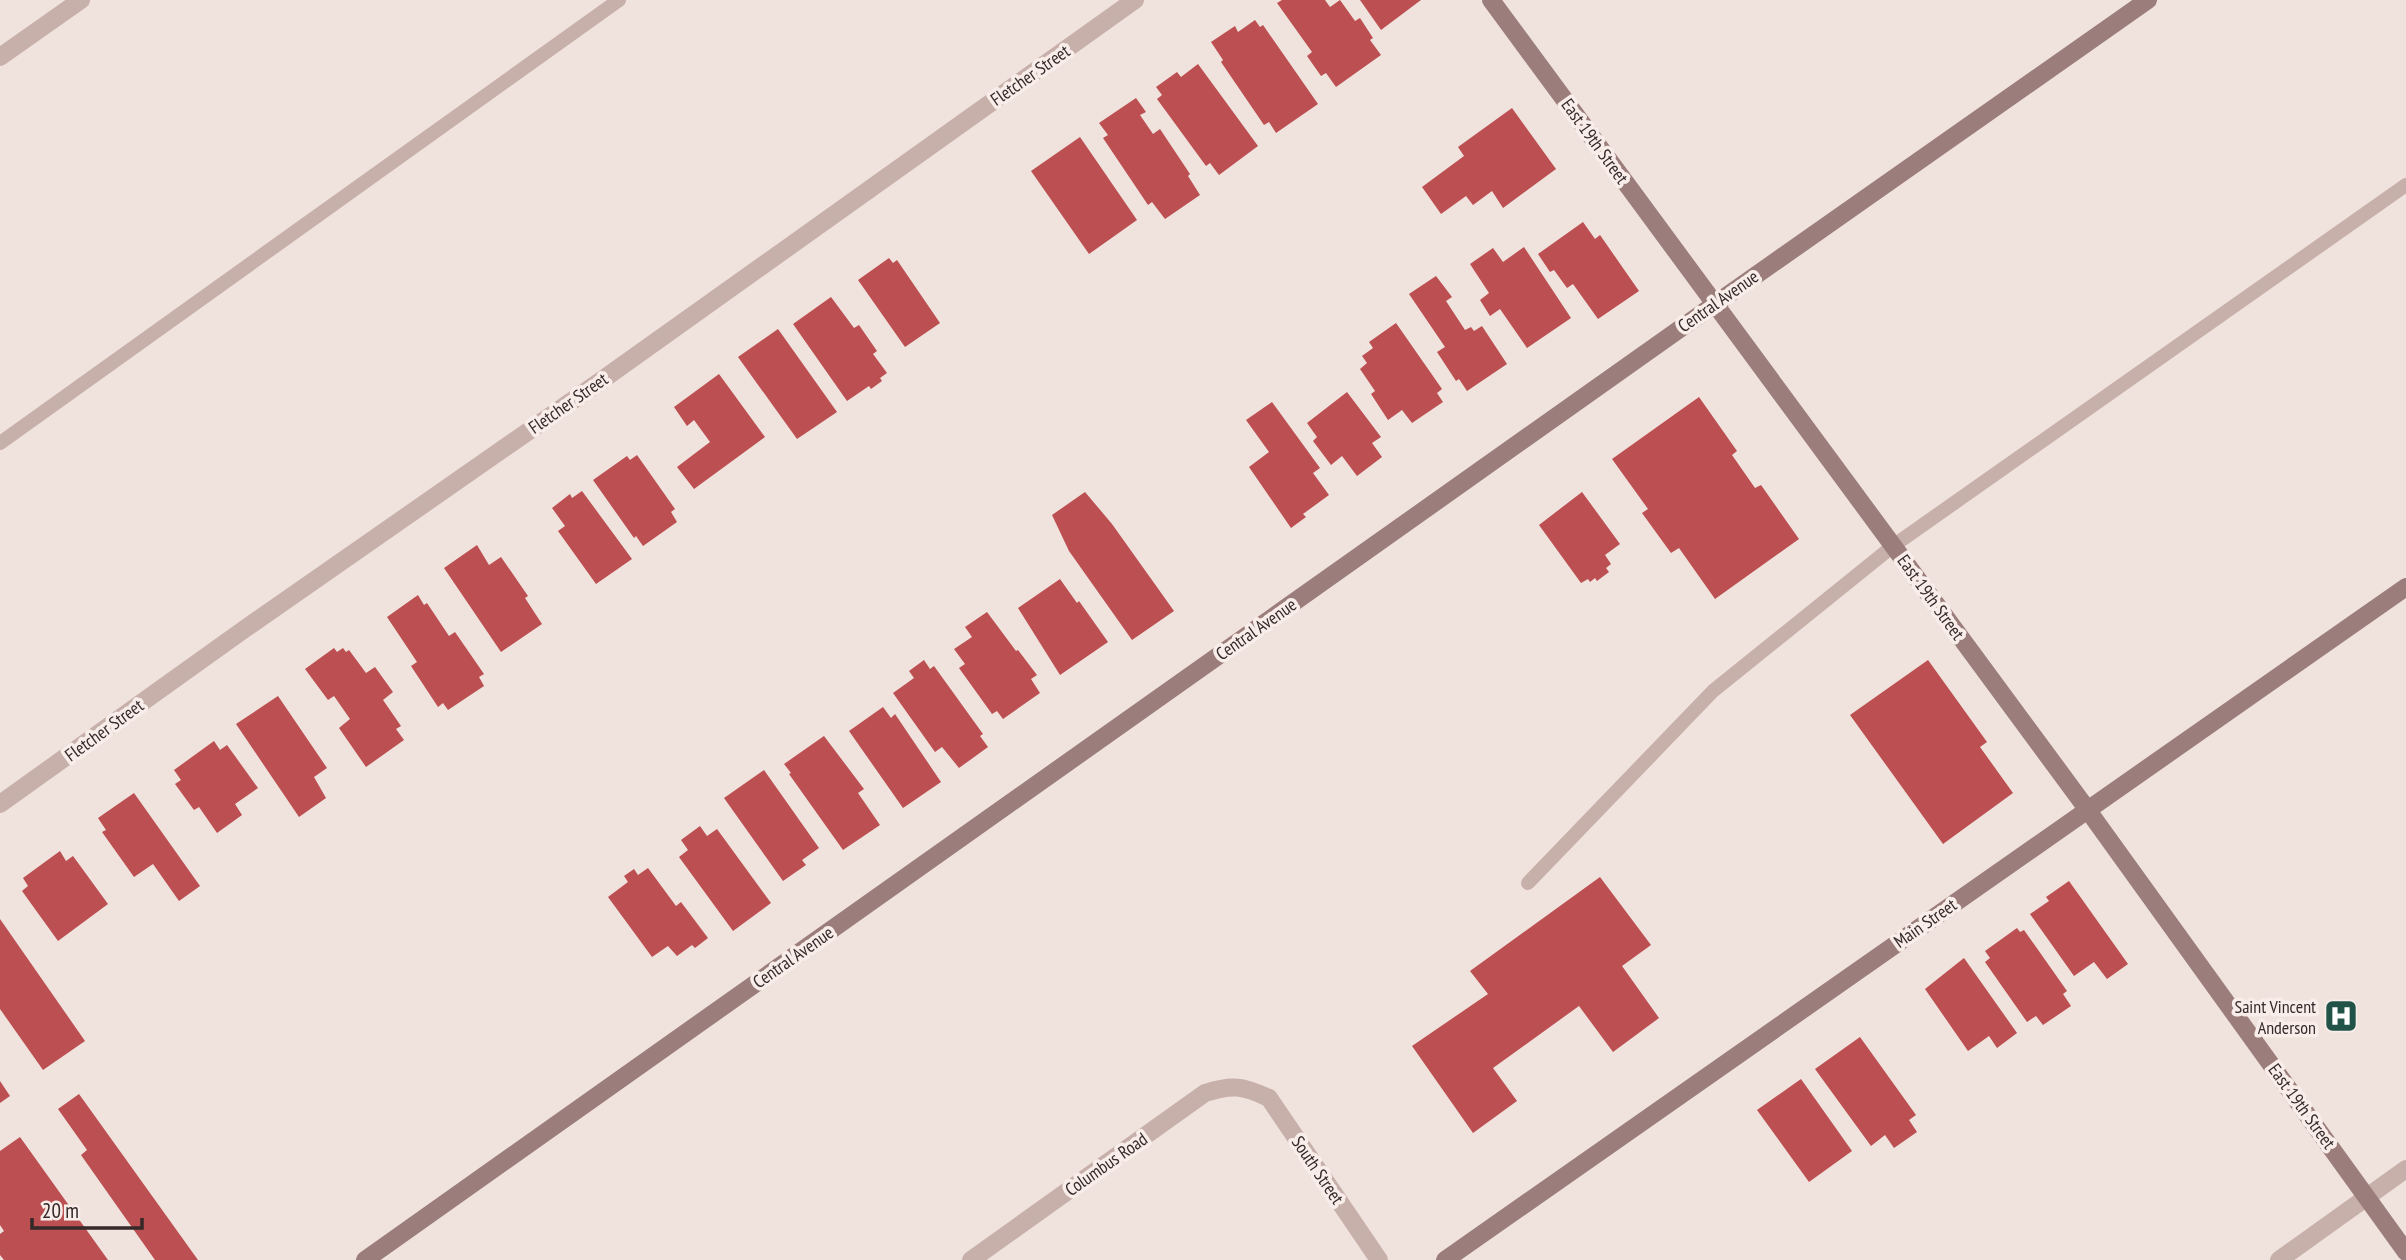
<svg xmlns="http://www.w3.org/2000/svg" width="2406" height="1260" font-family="'PT Sans Narrow',sans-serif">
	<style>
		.building { fill: #bc4f51 }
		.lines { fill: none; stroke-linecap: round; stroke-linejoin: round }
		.lane { stroke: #c7afaa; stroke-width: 14 }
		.street { stroke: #c7afaa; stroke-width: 18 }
		.secondary { stroke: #9b7e7b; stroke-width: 18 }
		.labels { text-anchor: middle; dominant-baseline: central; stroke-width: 7; stroke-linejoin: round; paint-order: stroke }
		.street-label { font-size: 18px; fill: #352929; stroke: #f8ede9 }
		.poi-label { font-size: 18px; fill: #352929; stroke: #f8ede9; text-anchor: end }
	</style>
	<rect width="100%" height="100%" fill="#f0e2dd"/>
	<!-- building -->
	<g class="building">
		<path d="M1282,0H1325L1330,7L1340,0L1355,21L1360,18L1373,38L1370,40L1381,55L1336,87L1326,73L1321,76L1307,56L1312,52L1277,3Z"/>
		<path d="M1360,0H1421L1381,30Z"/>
		<path d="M1255,20L1260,27L1263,25L1318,104L1276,133L1269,122L1264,125L1221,62L1223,60L1211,42L1235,26L1238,32Z"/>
		<path d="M1198,64L1258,146L1219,175L1210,163L1206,166L1157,99L1162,95L1156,87L1177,72L1181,77Z"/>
		<path d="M1136,98L1146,112L1140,115L1153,134L1160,129L1190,174L1188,176L1200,195L1165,219L1152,202L1148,205L1103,138L1108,135L1099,123Z"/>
		<path d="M1512,108L1556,169L1503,208L1492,191L1473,205L1466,196L1441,214L1422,187L1464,156L1458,147Z"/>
		<path d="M1080,137L1137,220L1089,254L1031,171Z"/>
		<path d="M1583,222L1595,239L1600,235L1639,291L1598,319L1573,284L1567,288L1554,270L1550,272L1538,254Z"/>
		<path d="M1524,247L1571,318L1527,348L1500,309L1490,316L1480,300L1489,293L1470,264L1493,248L1503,262Z"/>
		<path d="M889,258L893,263L897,260L940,323L905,347L858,280Z"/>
		<path d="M1436,276L1452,297L1446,301L1465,330L1471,327L1474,331L1482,326L1507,364L1467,391L1459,379L1456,381L1437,352L1445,347L1409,294Z"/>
		<path d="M831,297L854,328L859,325L877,351L873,354L887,373L880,378L882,381L871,389L869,386L847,401L793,324Z"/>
		<path d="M1396,323L1442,389L1437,393L1443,402L1412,423L1402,410L1388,420L1371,394L1375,391L1360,369L1367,363L1362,356L1373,348L1369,342Z"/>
		<path d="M778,329L837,412L797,439L738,357Z"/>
		<path d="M719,374L765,437L694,489L677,467L710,442L694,420L687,426L674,407Z"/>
		<path d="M1347,392L1381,437L1372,443L1382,457L1357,476L1342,456L1331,465L1313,441L1317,437L1307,423Z"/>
		<path d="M1699,397L1737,451L1732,455L1755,488L1761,485L1799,539L1715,599L1679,548L1671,553L1642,513L1648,509L1612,459Z"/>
		<path d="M1272,402L1320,468L1313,473L1329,495L1303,514L1306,517L1291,528L1249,467L1269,452L1246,420Z"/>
		<path d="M637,455L675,509L671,512L677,522L643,546L636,536L634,538L593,480L627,456L630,460Z"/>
		<path d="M582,491L632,559L596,584L558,531L565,526L552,508L570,494L572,498Z"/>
		<path d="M1085,492L1112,524L1174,611L1132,640L1069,551L1052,515Z"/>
		<path d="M1582,492L1620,544L1605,555L1611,564L1606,568L1609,572L1597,581L1595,578L1590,582L1588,579L1581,583L1539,525Z"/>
		<path d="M477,545L489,565L501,557L528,596L525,598L542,624L501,652L444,568Z"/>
		<path d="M1060,579L1077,603L1079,601L1108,642L1060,675L1018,608Z"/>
		<path d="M418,595L424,605L427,603L449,636L455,632L484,674L479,677L484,686L448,710L443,703L438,707L411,666L417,662L387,617Z"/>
		<path d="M987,612L1016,651L1018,650L1037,675L1031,679L1040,693L1003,719L997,711L992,714L959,668L965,664L954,649L972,637L965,627Z"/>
		<path d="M334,648L337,652L343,648L346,652L349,650L366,673L375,667L393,692L383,700L401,726L396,729L404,740L366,767L339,728L350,719L334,696L328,700L305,669Z"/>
		<path d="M924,660L930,669L934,666L983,734L980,736L988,747L959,768L942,747L935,752L893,693L914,678L909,671Z"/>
		<path d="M1928,660L1987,742L1980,747L2013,793L1943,844L1850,715Z"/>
		<path d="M278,696L327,768L314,777L326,798L299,817L236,724Z"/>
		<path d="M883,707L891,718L895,714L941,782L903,808L849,731Z"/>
		<path d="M824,736L864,789L858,793L880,825L843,850L789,774L791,773L784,764Z"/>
		<path d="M214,741L220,750L227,745L258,788L235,804L242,815L217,833L199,807L194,810L175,784L181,780L174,770Z"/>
		<path d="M764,770L819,848L802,860L806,865L783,881L724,798Z"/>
		<path d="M134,793L200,886L179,901L153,864L134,877L102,832L106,830L98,818Z"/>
		<path d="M700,826L707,836L717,829L771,903L733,931L679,857L688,850L681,840Z"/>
		<path d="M60,851L66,861L73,856L108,904L58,941L22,891L28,886L23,878Z"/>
		<path d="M648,868L676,906L681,902L708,938L695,948L692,945L677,956L668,946L652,957L608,897L628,882L624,876L634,869L638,875Z"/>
		<path d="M1600,877L1651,945L1622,966L1659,1018L1613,1052L1579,1006L1493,1068L1517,1101L1473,1133L1412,1046L1488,994L1470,971Z"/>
		<path d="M2069,881L2128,964L2107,979L2094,962L2074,976L2030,914L2049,901L2046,897Z"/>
		<path d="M0,919L85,1041L43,1070L0,1009Z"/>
		<path d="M2017,928L2020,932L2024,930L2067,991L2063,994L2071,1006L2043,1025L2036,1016L2027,1022L1985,962L1990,958L1985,951Z"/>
		<path d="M1964,958L2017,1033L1997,1048L1989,1036L1968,1051L1925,989Z"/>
		<path d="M1860,1037L1916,1115L1909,1120L1917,1132L1894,1148L1885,1135L1871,1146L1815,1069Z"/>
		<path d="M1801,1079L1852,1151L1809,1182L1757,1110Z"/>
		<path d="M0,1081L10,1096L0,1103Z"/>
		<path d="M79,1094L198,1260H155L81,1155L87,1150L58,1109Z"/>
		<path d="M20,1137L108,1260H4L0,1255V1234L4,1231L0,1225V1151Z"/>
	</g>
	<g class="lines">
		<!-- lane -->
		<g class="lane">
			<path d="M0,443L619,0"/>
			<path d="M1528,883L1713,691L1893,546L2406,185"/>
		</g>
		<!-- street -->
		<g class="street">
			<path d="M0,57L81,0"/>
			<path d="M0,804L246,628L602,380L1135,0"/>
			<path d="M971,1260L1205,1093C1233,1084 1243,1086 1269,1098L1379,1260"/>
			<path d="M2279,1260L2406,1169"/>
		</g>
		<!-- secondary -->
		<g class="secondary">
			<path d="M1491,0L2087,809L2406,1252"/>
			<path d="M365,1260L1715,304L2148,0"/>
			<path d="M1445,1260L2406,587"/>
		</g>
	</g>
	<!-- icons -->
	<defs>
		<symbol id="hospital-square" viewBox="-11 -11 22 22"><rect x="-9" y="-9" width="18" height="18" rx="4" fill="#225349" stroke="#f8ede9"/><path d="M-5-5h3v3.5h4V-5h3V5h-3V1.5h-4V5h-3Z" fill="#fff"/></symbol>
	</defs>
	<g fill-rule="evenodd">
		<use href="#hospital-square" x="2322" y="997" width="38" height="38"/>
	</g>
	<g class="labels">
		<!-- street labels -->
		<g class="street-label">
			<text transform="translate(1030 75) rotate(-35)">Fletcher Street</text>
			<text transform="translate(1595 141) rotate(54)">East 19th Street</text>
			<text transform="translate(1718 301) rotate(-35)">Central Avenue</text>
			<text transform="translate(568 403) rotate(-35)">Fletcher Street</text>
			<text transform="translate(1931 597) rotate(54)">East 19th Street</text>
			<text transform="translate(1256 629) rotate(-35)">Central Avenue</text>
			<text transform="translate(104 730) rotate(-36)">Fletcher Street</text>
			<text transform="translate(1925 923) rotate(-35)">Main Street</text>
			<text transform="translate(793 957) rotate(-35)">Central Avenue</text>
			<text transform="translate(2302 1106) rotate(54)">East 19th Street</text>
			<text transform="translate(1106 1164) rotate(-35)">Columbus Road</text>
			<text transform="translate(1318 1170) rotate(56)">South Street</text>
		</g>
		<!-- poi labels -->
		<g class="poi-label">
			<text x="2316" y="1006">Saint Vincent<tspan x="2316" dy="21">Anderson</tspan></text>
		</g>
	</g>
	<!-- scale -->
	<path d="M32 1218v10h110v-10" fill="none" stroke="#352929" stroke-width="3.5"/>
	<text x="42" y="1218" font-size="21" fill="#352929" stroke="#f8ede9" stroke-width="5" paint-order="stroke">20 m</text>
</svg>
